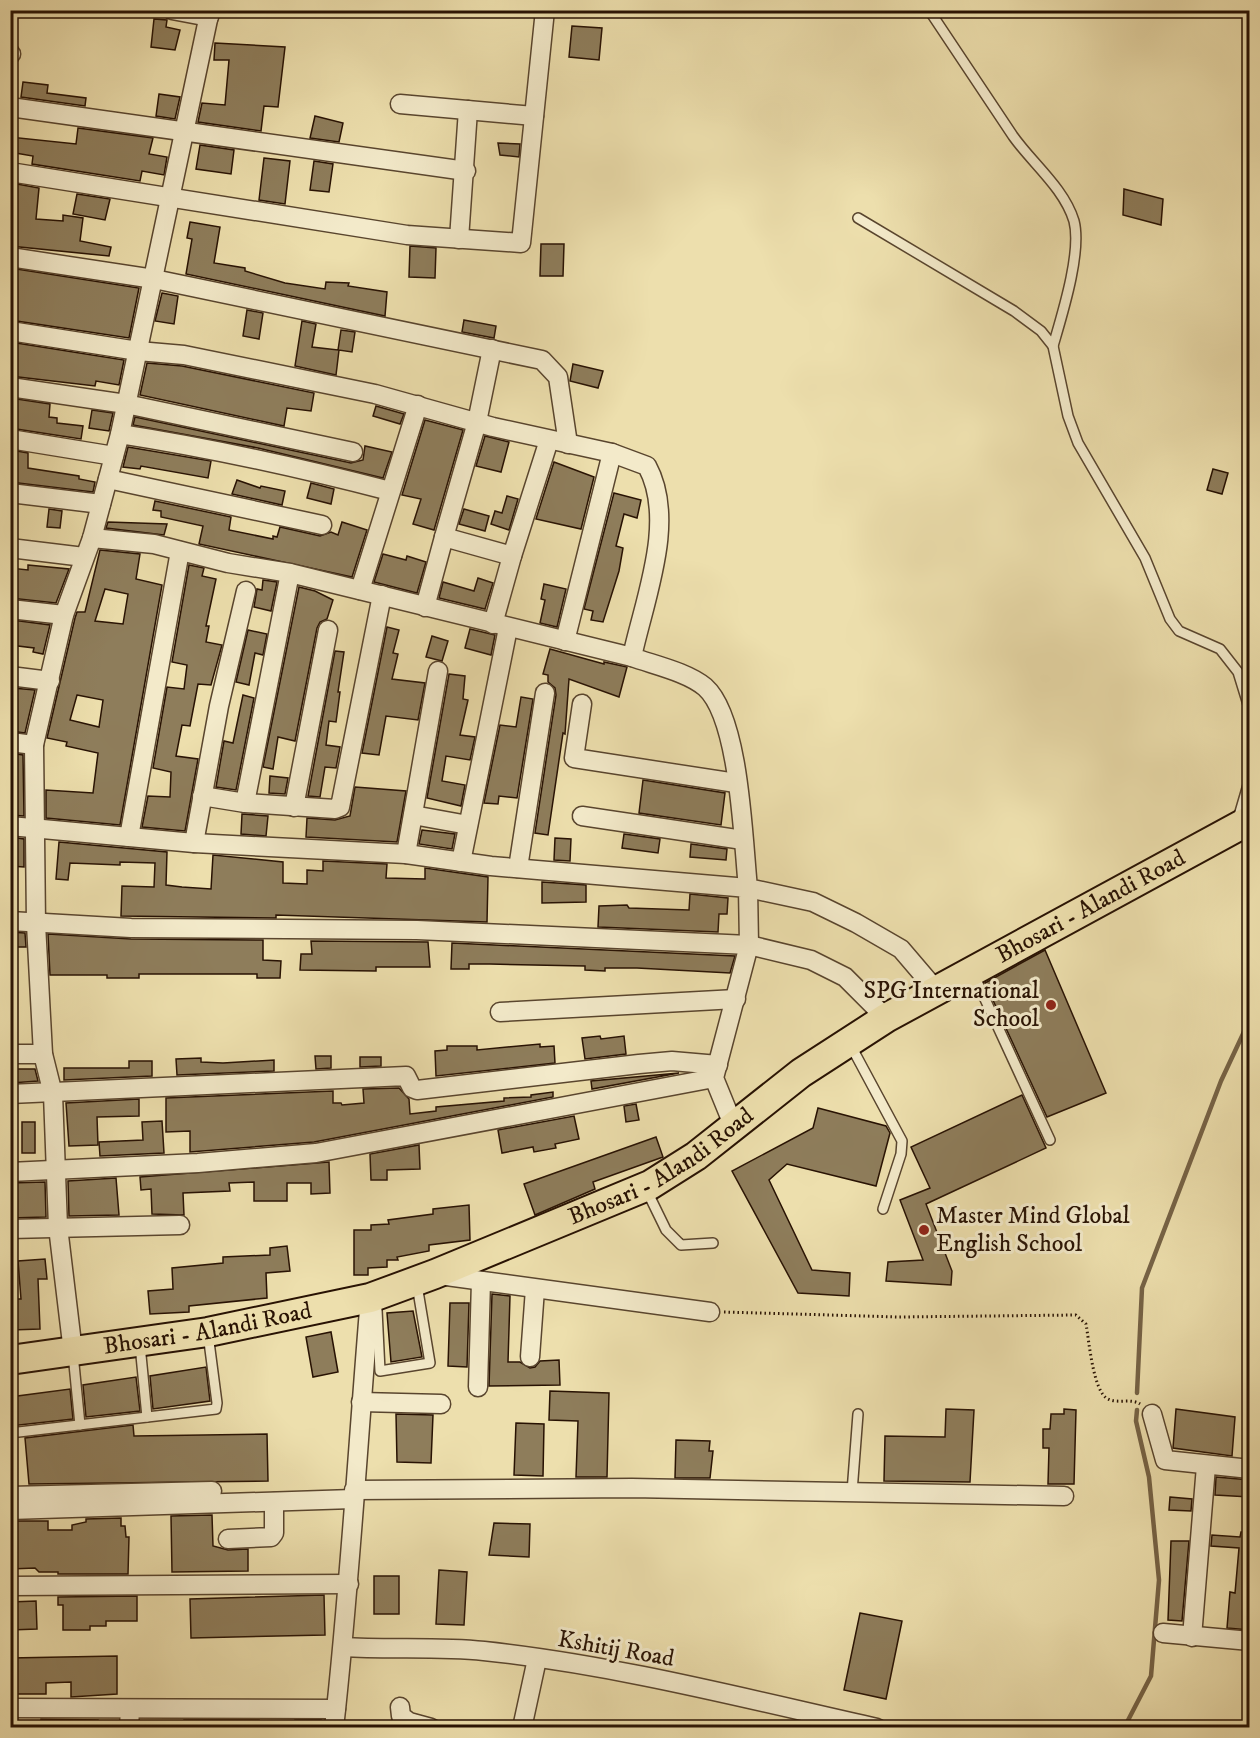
<svg xmlns="http://www.w3.org/2000/svg" width="1260" height="1738" font-family="'IM FELL DW Pica',serif">
	<style>
		.lines { fill: none; stroke-linecap: round; stroke-linejoin: round }
		.stream { stroke: #766346; stroke-width: 4.5 }
		.building { fill: #8e7d5b; stroke: #281203; stroke-width: 1.5; fill-rule: evenodd }
		.lane-casing { stroke: #59452e; stroke-width: 12 }
		.street-casing { stroke: #59452e; stroke-width: 21 }
		.primary-casing { stroke: #281203; stroke-width: 32 }
		.path { stroke: #281203; stroke-width: 3; stroke-dasharray: 1.5 3; stroke-linecap: butt }
		.lane { stroke: #f3eaca; stroke-width: 9 }
		.street { stroke: #f3eaca; stroke-width: 18 }
		.primary { stroke: #eddfad; stroke-width: 28 }
		.poi-dot { fill: #8f2418; stroke: #f3eaca; stroke-width: 2 }
		.labels { text-anchor: middle; dominant-baseline: central; stroke-width: 6; stroke-linejoin: round; paint-order: stroke }
		.street-label { font-size: 24px; fill: #281203; stroke: #f3eaca }
		.poi-label { font-size: 24px; fill: #281203; stroke: #f3eaca; text-anchor: end }
	</style>
	<rect width="100%" height="100%" fill="#eddfad"/>
	<filter id="stains"><feTurbulence type="fractalNoise" baseFrequency=".00333" numOctaves="4"/><feColorMatrix values="0 0 0 0 .2 0 0 0 0 .09 0 0 0 0 .02 0 0 0 .5 -.17"/></filter>
	<radialGradient id="worn" r=".72"><stop offset=".6" stop-color="#630" stop-opacity="0"/><stop offset="1" stop-color="#630" stop-opacity=".3"/></radialGradient>
	<g class="lines">
		<!-- stream -->
		<g class="stream">
			<path d="M1137,1393L1142,1288L1221,1081L1250,1019"/>
			<path d="M1124,1728L1151,1676L1159,1580L1149,1477L1136,1421L1137,1410"/>
		</g>
	</g>
	<!-- building -->
	<g class="building">
		<path d="M154,19L167,20L166,27L180,30L175,50L151,47Z"/>
		<path d="M572,26L602,28L599,60L569,57Z"/>
		<path d="M215,43L285,47L278,107L264,106L261,131L198,122L202,103L225,105L229,60H214Z"/>
		<path d="M23,82L48,85L47,93L86,98L85,106L21,97Z"/>
		<path d="M159,94L180,97L175,119L156,116Z"/>
		<path d="M315,116L343,123L339,142L310,138Z"/>
		<path d="M78,128L153,138L149,154L167,157L164,175L142,171L140,181L32,164L33,156L10,152V137L76,144Z"/>
		<path d="M498,143L520,144L519,157L500,155Z"/>
		<path d="M200,145L234,150L231,174L196,169Z"/>
		<path d="M264,158L290,161L285,204L259,200Z"/>
		<path d="M314,161L333,164L329,192L310,190Z"/>
		<path d="M17,184L39,188L36,219L63,221V215L83,218L80,241L111,247L109,256L10,246V206H14Z"/>
		<path d="M1124,189L1163,199L1161,225L1123,215Z"/>
		<path d="M77,194L110,199L105,220L73,214Z"/>
		<path d="M190,222L220,227L214,263L245,268V271L285,283L325,289L326,282L349,283L348,286L387,292L385,316L186,274L192,239L187,238Z"/>
		<path d="M541,244H564L563,276H540Z"/>
		<path d="M410,246L436,248L435,278L409,277Z"/>
		<path d="M10,268L139,288L129,338L10,320Z"/>
		<path d="M162,293L178,296L174,324L155,321Z"/>
		<path d="M247,310L263,313L259,339L243,336Z"/>
		<path d="M464,320L496,326L494,338L462,332Z"/>
		<path d="M302,321L316,324L312,347L338,350L341,330L355,332L352,352L339,350L336,375L295,366Z"/>
		<path d="M10,342L124,360L119,385L96,381L95,386L10,376Z"/>
		<path d="M147,363L182,366L314,393L311,411L287,408L284,426L140,395Z"/>
		<path d="M573,364L603,371L598,388L570,381Z"/>
		<path d="M10,398L50,404L49,417L57,418V423L83,426L81,439L10,428Z"/>
		<path d="M376,406L404,414L400,424L373,416Z"/>
		<path d="M92,410L113,413L109,431L89,428Z"/>
		<path d="M135,417L351,463L363,460L365,446L392,452L383,478L258,448L133,425Z"/>
		<path d="M425,420L463,430L434,530L413,524L421,499L402,495Z"/>
		<path d="M485,436L509,442L501,472L476,466Z"/>
		<path d="M128,447L211,461L208,478L141,466L140,469L123,467Z"/>
		<path d="M11,450L28,453V468L79,476V479L95,482L93,492L10,482Z"/>
		<path d="M554,462L594,477L581,529L536,519Z"/>
		<path d="M1213,469L1228,473L1222,494L1207,490Z"/>
		<path d="M237,480L260,488L261,486L285,491L282,505L232,494Z"/>
		<path d="M311,483L334,489L331,504L307,498Z"/>
		<path d="M614,493L641,500L637,518L624,514L616,546L623,548L619,571L603,622L591,620L593,611L584,609Z"/>
		<path d="M507,496L518,499L509,530L491,524L495,511L502,513Z"/>
		<path d="M155,501L231,517L229,530L273,539V536L277,537L280,527L320,536L331,532L338,535L342,522L367,530L352,577L199,544L203,526L161,517V511L153,510Z"/>
		<path d="M49,509L62,511L60,528L47,527Z"/>
		<path d="M464,509L489,516L485,531L459,524Z"/>
		<path d="M108,522L167,524L164,535L106,528Z"/>
		<path d="M100,550L140,554L136,579L162,585L120,825L46,818V790L93,793L98,753L66,746L67,742L47,738L75,618L77,612H85ZM105,589L128,594L123,624L95,621ZM77,695L103,700L99,727L70,720Z"/>
		<path d="M383,554L406,560L407,556L426,562L417,593L374,582Z"/>
		<path d="M28,565L69,569L56,603L10,598V568L28,570Z"/>
		<path d="M189,565L204,568L202,576L216,579L206,626H209L206,642L222,645L211,685L198,684L190,726L182,725L176,756L198,759L185,831L142,827L148,796L170,797L171,772L153,768L167,687L184,689L187,665L172,662Z"/>
		<path d="M478,578L493,583L485,609L439,598L443,582L474,591Z"/>
		<path d="M263,580L277,582L271,611L254,607L257,589L262,590Z"/>
		<path d="M544,584L566,589L557,627L540,623L545,600L541,599Z"/>
		<path d="M299,587L315,591L333,600L327,619L320,622L317,628L295,741L278,737L273,769L263,767Z"/>
		<path d="M12,620L50,625L43,654L33,652L34,648L10,645Z"/>
		<path d="M387,627L399,630L393,653L398,654L392,679L425,683L418,720L386,716L379,755L362,753Z"/>
		<path d="M470,629L495,635L491,655L465,648Z"/>
		<path d="M248,630L267,634L263,655L255,653L249,685L236,682Z"/>
		<path d="M432,636L448,641L442,661L426,657Z"/>
		<path d="M550,649L604,664V662L627,667L619,697L569,679L565,734L563,733L548,835L535,833L556,695L555,688L548,682V675L543,674Z"/>
		<path d="M335,651L344,652L338,692H340L336,722L329,721L326,745L340,747L336,768L325,767L320,797L308,796Z"/>
		<path d="M449,674L465,676L463,699L468,700L460,735L475,737L470,760L446,756L442,781L465,785L461,806L427,798Z"/>
		<path d="M12,688L35,690L25,733L10,731Z"/>
		<path d="M243,695L254,698L236,790L216,787L224,741L233,743Z"/>
		<path d="M521,697L533,699L517,798L499,796L498,804L484,803L500,725L516,727Z"/>
		<path d="M10,753L23,755L24,816L10,815Z"/>
		<path d="M270,776L288,778L285,794L269,793Z"/>
		<path d="M643,780L725,793L721,825L639,813Z"/>
		<path d="M355,787L406,791L397,842L306,837L307,818L335,820L350,816Z"/>
		<path d="M242,814L268,816L266,836L241,834Z"/>
		<path d="M422,830L455,834L452,849L419,844Z"/>
		<path d="M624,834L660,839L658,853L622,848Z"/>
		<path d="M10,837L24,839V867L10,866Z"/>
		<path d="M555,838L571,839L570,861L554,860Z"/>
		<path d="M59,842L167,852L166,885L182,887L211,889L213,855L283,862V883L307,884V870L323,871V861L387,864L386,878L425,879V868L488,877L487,922L276,915V918L121,916L122,886L154,887L155,863L120,862V865L70,863L68,880L56,879Z"/>
		<path d="M691,844L727,849L726,860L690,857Z"/>
		<path d="M542,882L586,885V902L542,903Z"/>
		<path d="M690,894L728,898L727,914H719L718,932L598,927L599,906L627,905L629,908L689,910Z"/>
		<path d="M10,932L25,933L26,947H10Z"/>
		<path d="M48,934L131,939L263,940V960L281,961L280,978H257V974H139V978H107V975H50Z"/>
		<path d="M311,941L428,942L430,967H376V971L300,970L301,954H312Z"/>
		<path d="M452,943L735,956L730,973L637,968H605V971L585,970V966L490,964H469V969H451Z"/>
		<path d="M1045,950L1106,1093L1047,1117L985,983Z"/>
		<path d="M600,1036L601,1039L624,1036L626,1054L585,1059L582,1038Z"/>
		<path d="M540,1044V1047L554,1046L555,1063L436,1076L435,1051L447,1050V1046H477V1050Z"/>
		<path d="M315,1056H331V1068L316,1069Z"/>
		<path d="M360,1057H381V1066L360,1067Z"/>
		<path d="M201,1058V1062L223,1063L274,1060V1071L177,1075L176,1059Z"/>
		<path d="M129,1061H152V1076L64,1080V1068H129Z"/>
		<path d="M10,1069H35L38,1081L11,1083Z"/>
		<path d="M679,1073L592,1089L591,1081Z"/>
		<path d="M399,1088L409,1099L410,1114L436,1111V1107L504,1101V1098L531,1097V1095L553,1092V1097L314,1142L190,1152V1131L166,1132V1098L333,1091V1103H341L342,1105L364,1103L363,1089Z"/>
		<path d="M1022,1095L1046,1148L926,1204L952,1271L951,1285L886,1281L888,1262L923,1260L900,1200L930,1188L911,1147Z"/>
		<path d="M139,1099V1116L97,1117L98,1145L69,1146L66,1103Z"/>
		<path d="M636,1104L639,1120L626,1122L624,1106Z"/>
		<path d="M818,1108L886,1126L890,1133L876,1186L787,1164L769,1180L812,1270L850,1273L849,1296L798,1293L732,1171L813,1128Z"/>
		<path d="M574,1116L579,1139L555,1144L556,1148L534,1152L533,1147L502,1153L498,1130Z"/>
		<path d="M162,1121L164,1153L100,1156L99,1142L143,1140L142,1122Z"/>
		<rect x="22" y="1122" width="13" height="31"/>
		<path d="M656,1137L663,1157L593,1182L595,1189L535,1215L524,1184Z"/>
		<path d="M419,1145L420,1169L387,1170V1180H371L370,1154Z"/>
		<path d="M329,1162L330,1193L311,1194V1183H287V1201H254V1182L229,1183L230,1191L183,1193L184,1215L152,1214L151,1189L141,1190L140,1177Z"/>
		<path d="M116,1178L119,1215L69,1216L68,1181Z"/>
		<path d="M45,1182L46,1217L10,1218V1183Z"/>
		<path d="M469,1205L470,1240L429,1245V1251L397,1257L398,1260H387V1267L368,1268V1275H354V1230H371V1225L389,1224L388,1220L433,1214V1209Z"/>
		<path d="M287,1246L290,1271L266,1273L267,1298L189,1306V1312L150,1314L148,1291L173,1289L172,1268L223,1263V1257L270,1255V1248Z"/>
		<path d="M45,1259L47,1279H38L40,1329L11,1330L10,1299H21L18,1261Z"/>
		<path d="M492,1294L510,1296L508,1362H520L530,1368L535,1367L540,1361L559,1360L560,1385L489,1386Z"/>
		<path d="M450,1303H469L467,1367L448,1366Z"/>
		<path d="M413,1311L422,1357L391,1362L387,1313Z"/>
		<path d="M331,1332L338,1372L313,1377L306,1337Z"/>
		<path d="M206,1367L210,1401L153,1409L150,1376Z"/>
		<path d="M136,1377L140,1411L86,1417L83,1385Z"/>
		<path d="M70,1389L73,1419L10,1426V1397Z"/>
		<path d="M550,1391L609,1393L607,1477H576L578,1421L549,1420Z"/>
		<path d="M946,1409L974,1410L970,1482L884,1481L885,1436L945,1437Z"/>
		<path d="M1064,1409L1076,1410L1074,1484H1048L1049,1448H1043V1429H1050L1051,1414H1064Z"/>
		<path d="M1176,1409L1235,1417L1232,1456L1173,1448Z"/>
		<path d="M396,1414L433,1415L431,1463L397,1462Z"/>
		<path d="M516,1423L544,1424L543,1476L514,1475Z"/>
		<path d="M133,1425L134,1436L267,1434L268,1481L29,1484L25,1438Z"/>
		<path d="M676,1440L710,1441L709,1451H713L710,1478H675Z"/>
		<path d="M1216,1477L1250,1480V1497L1215,1495Z"/>
		<path d="M1170,1497L1192,1499L1191,1511L1169,1510Z"/>
		<path d="M212,1515L213,1546L228,1550L248,1549V1571L172,1572L171,1516Z"/>
		<path d="M121,1518V1526H125L126,1537H129L128,1574H58V1572H39L35,1568L10,1569V1521H48V1530H72V1525L86,1522V1519Z"/>
		<path d="M494,1523L530,1524L529,1557L489,1555Z"/>
		<path d="M1241,1532H1250V1630L1227,1628L1230,1592L1235,1593L1239,1548L1211,1546L1212,1535L1240,1537Z"/>
		<path d="M1171,1541H1189L1182,1621L1168,1620Z"/>
		<path d="M439,1570L467,1572L464,1625L436,1624Z"/>
		<rect x="374" y="1576" width="25" height="38"/>
		<path d="M324,1595L325,1635L191,1638L190,1599Z"/>
		<path d="M137,1596V1621H106V1626H90V1630H63V1605H58V1597Z"/>
		<path d="M36,1601L37,1629L10,1630V1602Z"/>
		<path d="M860,1613L902,1621L886,1699L844,1690Z"/>
		<path d="M117,1656V1694L71,1697V1682L46,1683V1694H10V1658Z"/>
		<path d="M41,1719L98,1720V1728H40Z"/>
		<path d="M184,1720H259L258,1728H184Z"/>
		<rect x="295" y="1720" width="26" height="8"/>
	</g>
	<g class="lines">
		<defs>
			<g id="lane">
				<path d="M929,10C957,52 985,94 1013,136C1032,163 1064,188 1074,221C1082,252 1062,315 1053,346"/>
				<path d="M858,218L1014,311L1041,331L1053,346L1068,416L1078,443L1145,558L1170,619L1179,631L1220,649L1238,672L1250,711"/>
				<path d="M1238,819L1250,778"/>
				<path d="M973,973L1050,1140"/>
				<path d="M851,1046L902,1141L901,1154L883,1209"/>
				<path d="M646,1189L666,1230L681,1245L713,1243"/>
				<path d="M377,1310L380,1371L430,1363L417,1285"/>
				<path d="M140,1345L147,1417"/>
				<path d="M73,1354L80,1425"/>
				<path d="M10,1433L216,1409L217,1403L208,1334"/>
				<path d="M852,1492L858,1414"/>
			</g>
			<g id="street">
				<path d="M172,10L209,17"/>
				<path d="M10,54H11"/>
				<path d="M400,104L534,116"/>
				<path d="M10,107L466,171"/>
				<path d="M10,172L407,235L521,243L545,10"/>
				<path d="M459,239L468,110"/>
				<path d="M10,257L154,279L542,360L558,377L568,444"/>
				<path d="M10,331L138,351L184,355L375,394L493,427L612,453L647,466C677,521 644,600 632,657C654,665 687,672 705,687C740,718 743,841 748,888L813,902L856,923L901,949L936,990"/>
				<path d="M492,349L477,422L444,537L512,556L549,440"/>
				<path d="M10,387L126,404L353,452"/>
				<path d="M120,434C211,448 301,468 390,491"/>
				<path d="M10,439L114,456"/>
				<path d="M108,479L322,525"/>
				<path d="M10,493L101,504"/>
				<path d="M92,538L154,544L228,563L290,573L632,657"/>
				<path d="M10,548L84,557"/>
				<path d="M290,573L245,803L335,809L340,807L382,595"/>
				<path d="M360,590L418,405"/>
				<path d="M425,607L444,537"/>
				<path d="M10,609L64,615"/>
				<path d="M493,624L512,556"/>
				<path d="M565,641L612,453"/>
				<path d="M10,676L50,681"/>
				<path d="M582,704L574,758L736,783"/>
				<path d="M10,742L34,745"/>
				<path d="M202,796L245,803"/>
				<path d="M294,807L328,630"/>
				<path d="M413,815L468,825"/>
				<path d="M582,816L743,840"/>
				<path d="M10,826L194,843L406,854L491,866L748,888L749,945L714,1078L734,1127"/>
				<path d="M129,837L180,551"/>
				<path d="M194,843L219,706L246,591"/>
				<path d="M406,854L438,671"/>
				<path d="M461,862L508,628"/>
				<path d="M518,868L545,693"/>
				<path d="M10,921L131,928L417,930L749,945L811,960L845,977L886,1018"/>
				<path d="M500,1012L736,999"/>
				<path d="M10,1054H43"/>
				<path d="M10,1094L406,1076L412,1088L417,1090L639,1064L672,1061L718,1065"/>
				<path d="M10,1172L198,1163L316,1153L714,1078"/>
				<path d="M10,1229L180,1225"/>
				<path d="M439,1275L710,1312"/>
				<path d="M73,1352L58,1227L53,1094L43,1054L36,924L34,745L64,615L92,538L120,434L210,10"/>
				<path d="M530,1357L535,1289"/>
				<path d="M478,1387L481,1281"/>
				<path d="M361,1402L441,1404"/>
				<path d="M1152,1414L1165,1460L1250,1469"/>
				<path d="M354,1490L632,1488L1064,1496"/>
				<path d="M10,1496L212,1491"/>
				<path d="M10,1510L353,1499"/>
				<path d="M228,1539L271,1537L274,1533V1502"/>
				<path d="M10,1586L349,1584"/>
				<path d="M1163,1633L1250,1641"/>
				<path d="M1192,1637L1206,1466"/>
				<path d="M343,1647C389,1650 437,1646 484,1651C616,1665 747,1699 877,1728"/>
				<path d="M400,1707L401,1716L409,1722L431,1728"/>
				<path d="M10,1708L336,1709"/>
				<path d="M129,1728L130,1709"/>
				<path d="M334,1728C350,1585 358,1441 370,1298"/>
				<path d="M522,1728L537,1659"/>
			</g>
			<g id="primary">
				<path id="s1" d="M10,1360L208,1332L370,1298L435,1274L650,1185L696,1156L801,1073L886,1018L1250,820"/>
			</g>
		</defs>
		<!-- lane casing -->
		<use href="#lane" class="lane-casing"/>
		<!-- street casing -->
		<use href="#street" class="street-casing"/>
		<!-- primary casing -->
		<use href="#primary" class="primary-casing"/>
		<!-- path -->
		<path class="path" d="M724,1312L899,1317L1076,1315L1086,1324C1089,1340 1093,1392 1108,1399C1118,1404 1131,1398 1140,1404"/>
		<!-- lane -->
		<use href="#lane" class="lane"/>
		<!-- street -->
		<use href="#street" class="street"/>
		<!-- primary -->
		<use href="#primary" class="primary"/>
	</g>
	<!-- markers -->
	<g class="poi-dot">
		<circle cx="1051" cy="1005" r="6"/>
		<circle cx="924" cy="1230" r="6"/>
	</g>
	<g class="labels">
		<!-- street labels -->
		<g class="street-label">
			<text stroke="none"><textPath href="#s1" startOffset="1190">Bhosari - Alandi Road</textPath></text>
			<text stroke="none"><textPath href="#s1" startOffset="686">Bhosari - Alandi Road</textPath></text>
			<text stroke="none"><textPath href="#s1" startOffset="200">Bhosari - Alandi Road</textPath></text>
			<text transform="translate(616 1649) rotate(10)">Kshitij Road</text>
		</g>
		<!-- poi labels -->
		<g class="poi-label">
			<text x="1039" y="991">SPG International<tspan x="1039" dy="28">School</tspan></text>
			<text x="936" y="1216" text-anchor="start">Master Mind Global<tspan x="936" dy="28">English School</tspan></text>
		</g>
	</g>
	<!-- margin -->
	<rect width="1260" height="1738" fill="none" stroke="#eddfad" stroke-width="36"/>
	<rect x="12" y="12" width="1236" height="1714" fill="none" stroke="#281203" stroke-width="3"/>
	<rect x="18" y="18" width="1224" height="1702" fill="none" stroke="#281203" stroke-width="1.5"/>
	<rect width="100%" height="100%" filter="url(#stains)"/>
	<rect width="100%" height="100%" fill="url(#worn)"/>
</svg>
